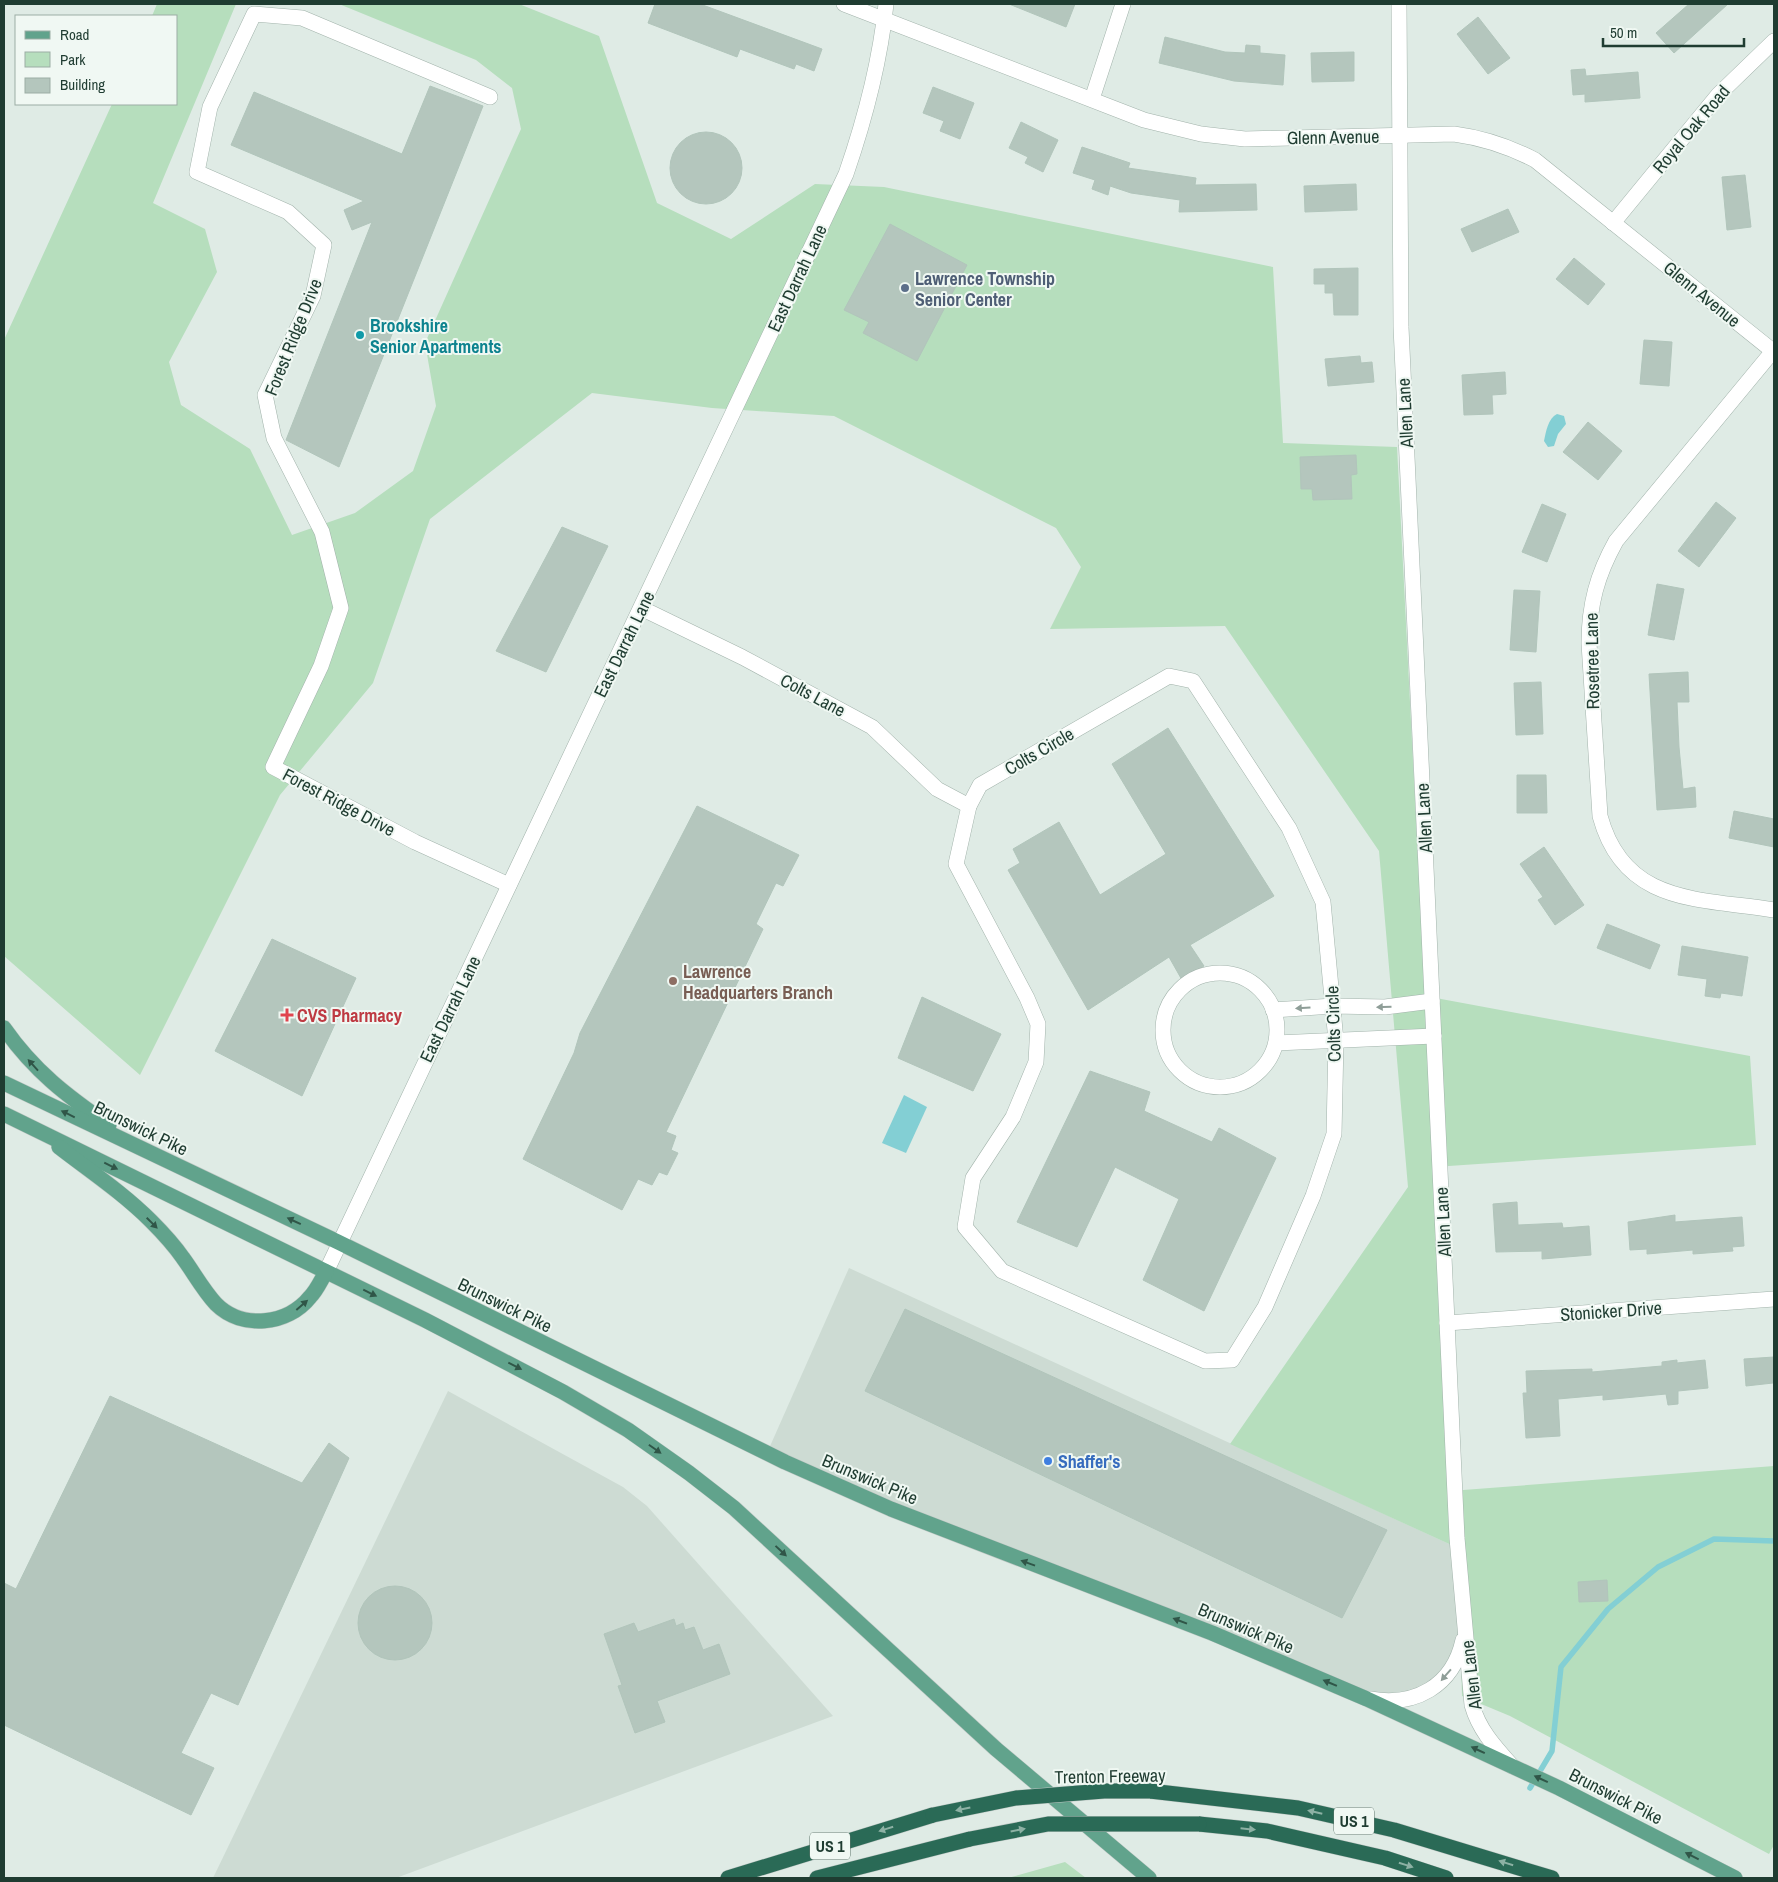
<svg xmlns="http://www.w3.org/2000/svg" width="1778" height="1882" font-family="'Archivo Narrow',sans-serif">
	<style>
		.built { fill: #cddbd3 }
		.green { fill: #b6debd }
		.water { fill: #83cfd4 }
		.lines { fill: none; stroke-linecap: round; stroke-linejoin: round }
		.stream { stroke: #83cfd4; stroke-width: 5.5 }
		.building { fill: #b4c6bd; stroke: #b1c5bb }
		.minor-casing { stroke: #a2b3ab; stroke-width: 16 }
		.major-casing { stroke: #c0c8c5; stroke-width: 16 }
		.highway-casing { stroke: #c0c8c5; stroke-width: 16 }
		.minor { stroke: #fff; stroke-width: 15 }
		.major { stroke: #61a38c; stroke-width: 15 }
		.highway { stroke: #2a6a56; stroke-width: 15 }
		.highway-bridge-casing { stroke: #c0c8c5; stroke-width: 16; stroke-linecap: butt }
		.highway-bridge { stroke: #2a6a56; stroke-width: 15 }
		.oneway { fill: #8f9e98 }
		.oneway2 { fill: #305648 }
		.oneway3 { fill: #8db1a4 }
		.service-dot { fill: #5c6f8a; stroke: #f0f8f3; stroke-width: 2 }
		.culture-dot { fill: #0f9aa8; stroke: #f0f8f3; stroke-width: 2 }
		.education-dot { fill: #8d6e63; stroke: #f0f8f3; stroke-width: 2 }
		.health-dot { fill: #e0444e; stroke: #f0f8f3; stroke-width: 2 }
		.shop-dot { fill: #3f7fe0; stroke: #f0f8f3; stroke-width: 2 }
		.labels { text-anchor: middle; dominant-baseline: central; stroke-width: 4; stroke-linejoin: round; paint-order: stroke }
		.shield { fill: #f0f8f3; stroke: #5e746b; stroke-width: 1 }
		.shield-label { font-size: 16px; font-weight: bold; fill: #1f3c31 }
		.street-label { font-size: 18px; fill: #1f3c31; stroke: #f0f8f3 }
		.service-label { font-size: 18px; font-weight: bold; fill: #4e5e75; stroke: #f0f8f3; text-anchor: start }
		.culture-label { font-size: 18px; font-weight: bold; fill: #0d838f; stroke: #f0f8f3; text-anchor: start }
		.education-label { font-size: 18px; font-weight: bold; fill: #785e54; stroke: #f0f8f3; text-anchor: start }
		.health-label { font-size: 18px; font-weight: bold; fill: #be3a42; stroke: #f0f8f3; text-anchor: start }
		.shop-label { font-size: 18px; font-weight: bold; fill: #366cbe; stroke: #f0f8f3; text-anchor: start }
	</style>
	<rect width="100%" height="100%" fill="#dfebe5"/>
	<!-- built -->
	<g class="built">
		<path d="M849,1268L1458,1548L1465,1631L1439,1683L1387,1702L767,1453Z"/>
		<path d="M448,1391L623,1487L647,1506L833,1716L396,1878H213Z"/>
	</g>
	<!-- green -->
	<g class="green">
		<path d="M157,4H236L153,203L205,229L217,272L169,362L181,405L250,449L292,535L355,513L413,471L436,406L425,343L521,129L512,88L476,60L339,4H519L599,36L657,203L731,239L815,184L884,187L1273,267L1283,443L1397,447L1425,996L1750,1056L1756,1145L1434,1167L1450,1491L1774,1466V1845L1769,1854L1510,1716L1462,1696L1458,1548L1230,1444L1408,1187L1379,851L1225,626L1050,629L1081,567L1056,528L834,416L712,408L592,393L430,519L373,683L280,795L140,1075L4,956V340L112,104H176V16H152Z"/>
		<path d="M1065,1862L1086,1878H1008Z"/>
	</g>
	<!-- water -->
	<g class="water">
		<path d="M1557,414L1564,416L1566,424L1558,434L1554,446L1548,447L1544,441C1546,432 1548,418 1557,414Z"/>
		<path d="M904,1095L927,1107L906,1153L882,1143Z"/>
	</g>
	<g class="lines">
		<!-- stream -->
		<path class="stream" d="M1530,1788L1552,1751L1561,1667L1608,1609L1658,1567L1714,1539L1774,1541"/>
	</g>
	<!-- building -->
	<g class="building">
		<path d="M655,4H700L822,49L814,71L796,64L794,69L740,49L737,57L648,23Z"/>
		<path d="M1009,4H1075L1066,27Z"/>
		<path d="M1689,4H1728L1674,53L1656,33Z"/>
		<path d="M1478,17L1510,58L1488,74L1457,34Z"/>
		<path d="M1165,37L1225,52L1245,53L1246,45L1260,46V53L1285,55L1283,85L1234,81L1159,63Z"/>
		<path d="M1354,52V81L1312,82L1311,53Z"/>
		<path d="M1585,69L1586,76L1638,72L1640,98L1585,102V94L1573,95L1571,70Z"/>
		<path d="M430,86L483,106L339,467L286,440L372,222L352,230L344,210L364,201L231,145L254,92L402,154Z"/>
		<path d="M933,87L974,103L960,139L940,131L944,121L923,113Z"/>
		<path d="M1021,122L1058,140L1043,172L1025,163L1028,157L1009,148Z"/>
		<circle cx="706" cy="168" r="36"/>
		<path d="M1082,147L1130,163L1128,168L1196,178L1195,185L1256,184L1257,210L1179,212L1180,200L1131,193L1110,186L1108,195L1092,189L1095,180L1073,173Z"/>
		<path d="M1745,175L1751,227L1727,230L1722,177Z"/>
		<path d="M1356,184L1357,210L1305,212L1304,186Z"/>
		<path d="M1508,209L1519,232L1472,252L1461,229Z"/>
		<path d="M890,224L967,265L917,361L863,333L869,322L844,310Z"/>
		<path d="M1574,258L1605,284L1588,305L1556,279Z"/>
		<path d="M1358,268V315H1334L1333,293H1325V284H1314V269Z"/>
		<path d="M1644,340L1672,342L1669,386L1640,384Z"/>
		<path d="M1360,356L1361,363L1372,362L1374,382L1328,386L1325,359Z"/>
		<path d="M1505,372L1506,394L1492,395L1493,414L1464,415L1462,375Z"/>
		<path d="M1588,422L1622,451L1598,480L1563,452Z"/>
		<path d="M1356,455L1357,474L1351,475L1352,499L1313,500L1312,489H1301L1300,457Z"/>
		<path d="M1716,502L1736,518L1699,567L1678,551Z"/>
		<path d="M1542,504L1566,514L1547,562L1522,552Z"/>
		<path d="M562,527L608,546L546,672L496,651Z"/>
		<path d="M1657,584L1684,589L1674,640L1648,635Z"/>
		<path d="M1514,590L1540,591L1536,652L1510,650Z"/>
		<path d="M1688,672L1689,702H1677L1679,747L1683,789L1695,787L1696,807L1657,810L1649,674Z"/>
		<path d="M1541,682L1543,734L1516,735L1514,683Z"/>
		<path d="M1168,728L1274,896L1190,945L1204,966L1182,980L1169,957L1088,1010L1008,870L1020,863L1013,849L1059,822L1100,895L1166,854L1112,764Z"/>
		<path d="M1517,775H1546L1547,813H1517Z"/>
		<path d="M697,806L799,855L783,886L776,883L756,924L763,929L666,1132L676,1136L671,1150L678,1153L667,1175L659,1172L652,1185L638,1179L622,1210L523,1159L574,1053L580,1033Z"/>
		<path d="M1734,811L1774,819V847L1729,838Z"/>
		<path d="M1544,847L1584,905L1555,925L1538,900L1543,897L1520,864Z"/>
		<path d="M1607,924L1660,945L1650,969L1597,948Z"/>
		<path d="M272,939L356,978L302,1096L215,1051Z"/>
		<path d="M1682,946L1748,957L1742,996L1721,993L1720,998L1705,996L1707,979L1678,975Z"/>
		<path d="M922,997L1001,1034L973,1091L898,1058Z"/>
		<path d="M1090,1071L1150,1092L1144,1111L1212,1142L1219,1128L1276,1158L1204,1311L1143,1280L1179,1199L1115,1167L1077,1247L1017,1222Z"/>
		<path d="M1517,1202L1518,1225L1562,1223L1563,1228L1589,1226L1591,1255L1542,1259V1251L1496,1252L1493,1204Z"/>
		<path d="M1675,1215V1222L1742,1217L1744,1246L1732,1247L1733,1251L1693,1254V1250L1647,1254V1249L1630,1250L1628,1222Z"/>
		<path d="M905,1309L1387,1530L1342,1618L865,1391Z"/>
		<path d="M1774,1357L1773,1383L1746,1386L1744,1359Z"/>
		<path d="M1677,1360V1363L1705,1360L1708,1388L1678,1391V1404L1668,1405L1666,1394L1603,1400V1395L1558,1399L1560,1436L1526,1438L1523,1393H1527L1526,1371L1592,1369V1372L1662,1366V1362Z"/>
		<path d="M110,1396L302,1483L329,1443L349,1458L238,1705L211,1693L181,1753L214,1768L191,1815L4,1725V1583L16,1589Z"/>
		<path d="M1607,1580L1608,1601L1579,1602L1578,1582Z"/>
		<circle cx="395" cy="1623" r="37"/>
		<path d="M674,1619L676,1626L683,1623L685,1630L694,1627L703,1650L719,1644L730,1674L657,1701L665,1722L635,1733L618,1686L622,1685L604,1634L634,1623L638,1632Z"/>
	</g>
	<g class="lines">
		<defs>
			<g id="minor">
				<path d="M844,4L1144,120L1201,134L1245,139L1454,134C1484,138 1508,146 1535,160L1774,352"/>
				<path d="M1399,4L1401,327L1457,1538L1472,1705C1479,1730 1495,1747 1512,1766"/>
				<path d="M490,97L302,18L254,14L210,107L197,172L288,212L324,245L313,296L265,395L274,438L322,532L341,608L321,666L273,767L415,842L509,885"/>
				<path d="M1092,99L1123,4"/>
				<path d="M1613,223L1718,95L1774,41"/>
				<path d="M1773,351L1616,541C1597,575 1589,605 1589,643L1600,816C1624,905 1699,898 1774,910"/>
				<path d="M641,608L742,657L872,727L937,789L969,806"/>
				<path d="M1169,676L1193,681L1289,828L1323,902L1336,1041L1334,1134L1313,1196L1265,1307L1232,1360L1205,1361L1002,1271L965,1227L973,1178L1013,1117L1036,1062L1038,1024L1027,998L956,864L969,806L980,785Z"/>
				<circle cx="1220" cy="1030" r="57"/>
				<path d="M1273,1010L1333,1006L1385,1007L1432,1001"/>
				<path d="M1276,1043L1434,1036"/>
				<path d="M326,1272L846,174C865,119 880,62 886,4"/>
				<path d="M1447,1323L1774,1299"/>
				<path d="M1370,1699C1415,1707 1453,1686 1463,1640"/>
			</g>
			<g id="major">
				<path d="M4,1028C34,1071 67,1096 109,1125"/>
				<path d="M4,1083L338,1242L785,1462L891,1509L1212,1633L1367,1699L1559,1788L1735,1878"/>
				<path d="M4,1114L425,1320L563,1392L628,1430L689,1473L734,1508L996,1749L1149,1878"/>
				<path d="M59,1147C90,1171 123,1193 151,1221C162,1232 174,1245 183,1258C194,1273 203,1290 216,1304C242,1330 288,1325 310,1297C317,1290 321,1280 326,1272"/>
			</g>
			<g id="highway">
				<path d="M1150,1791L1298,1808L1394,1830L1552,1878"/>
				<path d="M1199,1824L1267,1831L1385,1858L1446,1878"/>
				<path d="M728,1878L933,1815"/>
				<path d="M817,1878L970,1839"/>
			</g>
		</defs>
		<!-- minor casing -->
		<use href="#minor" class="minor-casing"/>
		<!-- major casing -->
		<use href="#major" class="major-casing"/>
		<!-- highway casing -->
		<use href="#highway" class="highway-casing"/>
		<!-- minor -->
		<use href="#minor" class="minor"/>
		<!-- major -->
		<use href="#major" class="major"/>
		<!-- highway -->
		<use href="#highway" class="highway"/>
		<defs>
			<g id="highway-bridge">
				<path d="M933,1815L1016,1798L1104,1791H1150"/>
				<path d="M970,1839L1048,1824H1199"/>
			</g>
		</defs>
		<!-- highway-bridge casing -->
		<use href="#highway-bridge" class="highway-bridge-casing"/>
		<!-- highway-bridge -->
		<use href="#highway-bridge" class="highway-bridge"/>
	</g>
	<!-- one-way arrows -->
	<defs><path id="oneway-solid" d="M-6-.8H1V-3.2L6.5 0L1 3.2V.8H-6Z" transform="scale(1.25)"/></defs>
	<g class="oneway">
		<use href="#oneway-solid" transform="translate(1384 1007) rotate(178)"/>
		<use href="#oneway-solid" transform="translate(1303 1008) rotate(176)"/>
		<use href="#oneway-solid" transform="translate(1446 1675) rotate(131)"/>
	</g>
	<g class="oneway2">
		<use href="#oneway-solid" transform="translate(33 1065) rotate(-132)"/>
		<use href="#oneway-solid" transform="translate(68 1114) rotate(-154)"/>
		<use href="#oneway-solid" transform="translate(111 1166) rotate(26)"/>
		<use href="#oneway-solid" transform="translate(294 1221) rotate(-155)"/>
		<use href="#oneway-solid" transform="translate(152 1223) rotate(45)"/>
		<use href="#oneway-solid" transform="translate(370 1293) rotate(26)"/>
		<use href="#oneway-solid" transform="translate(302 1305) rotate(-41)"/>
		<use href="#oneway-solid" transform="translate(515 1366) rotate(27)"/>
		<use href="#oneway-solid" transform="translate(655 1449) rotate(35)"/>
		<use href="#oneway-solid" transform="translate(781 1551) rotate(43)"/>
		<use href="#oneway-solid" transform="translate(1028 1563) rotate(-160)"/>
		<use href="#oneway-solid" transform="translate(1180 1621) rotate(-159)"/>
		<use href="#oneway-solid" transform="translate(1330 1683) rotate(-157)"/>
		<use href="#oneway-solid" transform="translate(1478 1750) rotate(-155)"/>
		<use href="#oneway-solid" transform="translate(1541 1779) rotate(-155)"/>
		<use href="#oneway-solid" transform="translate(1692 1856) rotate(-153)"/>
	</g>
	<g class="oneway3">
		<use href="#oneway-solid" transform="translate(963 1809) rotate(168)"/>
		<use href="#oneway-solid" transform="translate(1315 1812) rotate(-167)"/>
		<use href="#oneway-solid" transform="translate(886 1829) rotate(163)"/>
		<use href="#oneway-solid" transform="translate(1248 1829) rotate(6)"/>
		<use href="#oneway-solid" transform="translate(1018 1830) rotate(-11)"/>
		<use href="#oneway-solid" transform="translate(1506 1863) rotate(-163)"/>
		<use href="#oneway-solid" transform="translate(1406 1865) rotate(18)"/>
	</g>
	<!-- markers -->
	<circle class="service-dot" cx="905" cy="288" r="5"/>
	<circle class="culture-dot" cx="360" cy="335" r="5"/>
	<circle class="education-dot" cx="673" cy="981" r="5"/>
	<path class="health-dot" d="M284.5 1007.5h5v5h5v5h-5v5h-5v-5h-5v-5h5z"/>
	<circle class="shop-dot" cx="1048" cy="1461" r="5"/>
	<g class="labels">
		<!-- shield labels -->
		<g class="shield">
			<rect x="1334" y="1807.5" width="40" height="27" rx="4"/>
			<rect x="810" y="1832.5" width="40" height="27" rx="4"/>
		</g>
		<g class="shield-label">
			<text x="1354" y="1821">US 1</text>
			<text x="830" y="1846">US 1</text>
		</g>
		<!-- street labels -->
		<g class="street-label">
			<text transform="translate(1691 129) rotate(-50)">Royal Oak Road</text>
			<text transform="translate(1333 137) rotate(-1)">Glenn Avenue</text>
			<text transform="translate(797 278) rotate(-65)">East Darrah Lane</text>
			<text transform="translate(1702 294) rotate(39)">Glenn Avenue</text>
			<text transform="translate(293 337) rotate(-68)">Forest Ridge Drive</text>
			<text transform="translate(1405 413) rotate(-93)">Allen Lane</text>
			<text transform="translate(624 644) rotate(-64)">East Darrah Lane</text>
			<text transform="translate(1592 661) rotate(-91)">Rosetree Lane</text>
			<text transform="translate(813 695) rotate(28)">Colts Lane</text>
			<text transform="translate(1039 751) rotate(-30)">Colts Circle</text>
			<text transform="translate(339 802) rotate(28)">Forest Ridge Drive</text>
			<text transform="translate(1424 818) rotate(-93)">Allen Lane</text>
			<text transform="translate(450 1009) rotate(-64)">East Darrah Lane</text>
			<text transform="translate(1333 1024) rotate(-92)">Colts Circle</text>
			<text transform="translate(141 1128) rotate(26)">Brunswick Pike</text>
			<text transform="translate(1443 1222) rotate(-93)">Allen Lane</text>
			<text transform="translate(505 1305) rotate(26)">Brunswick Pike</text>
			<text transform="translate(1611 1311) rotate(-4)">Stonicker Drive</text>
			<text transform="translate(870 1479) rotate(23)">Brunswick Pike</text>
			<text transform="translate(1246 1628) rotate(23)">Brunswick Pike</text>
			<text transform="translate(1471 1675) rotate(-97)">Allen Lane</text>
			<text transform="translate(1110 1776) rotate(-1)">Trenton Freeway</text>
			<text transform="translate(1616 1796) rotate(27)">Brunswick Pike</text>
		</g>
		<!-- service labels -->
		<g class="service-label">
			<text x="915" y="278">Lawrence Township<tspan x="915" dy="21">Senior Center</tspan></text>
		</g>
		<!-- culture labels -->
		<g class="culture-label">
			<text x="370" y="325">Brookshire<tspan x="370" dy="21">Senior Apartments</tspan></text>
		</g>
		<!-- education labels -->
		<g class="education-label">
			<text x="683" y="971">Lawrence<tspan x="683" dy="21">Headquarters Branch</tspan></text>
		</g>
		<!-- health labels -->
		<g class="health-label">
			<text x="297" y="1015">CVS Pharmacy</text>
		</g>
		<!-- shop labels -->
		<g class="shop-label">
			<text x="1058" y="1461">Shaffer's</text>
		</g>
	</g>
	<!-- border -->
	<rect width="1778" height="1882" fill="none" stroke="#1f3c31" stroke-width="10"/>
	<!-- legend -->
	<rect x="15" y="15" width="162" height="90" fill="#f0f8f3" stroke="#9cada5"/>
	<rect x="25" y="31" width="25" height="8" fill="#61a38c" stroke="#9cada5"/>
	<text x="60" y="40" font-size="15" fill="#1f3c31">Road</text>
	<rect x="25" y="52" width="25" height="15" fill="#b6debd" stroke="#9cada5"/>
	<text x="60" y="65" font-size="15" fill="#1f3c31">Park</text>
	<rect x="25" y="78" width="25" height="15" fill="#b4c6bd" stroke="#9cada5"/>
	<text x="60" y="90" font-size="15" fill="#1f3c31">Building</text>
	<!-- scale -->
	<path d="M1603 38v8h141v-8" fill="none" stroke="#1f3c31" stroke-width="2.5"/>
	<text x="1610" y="38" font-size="15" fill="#1f3c31" stroke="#f0f8f3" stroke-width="4" paint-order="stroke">50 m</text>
</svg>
